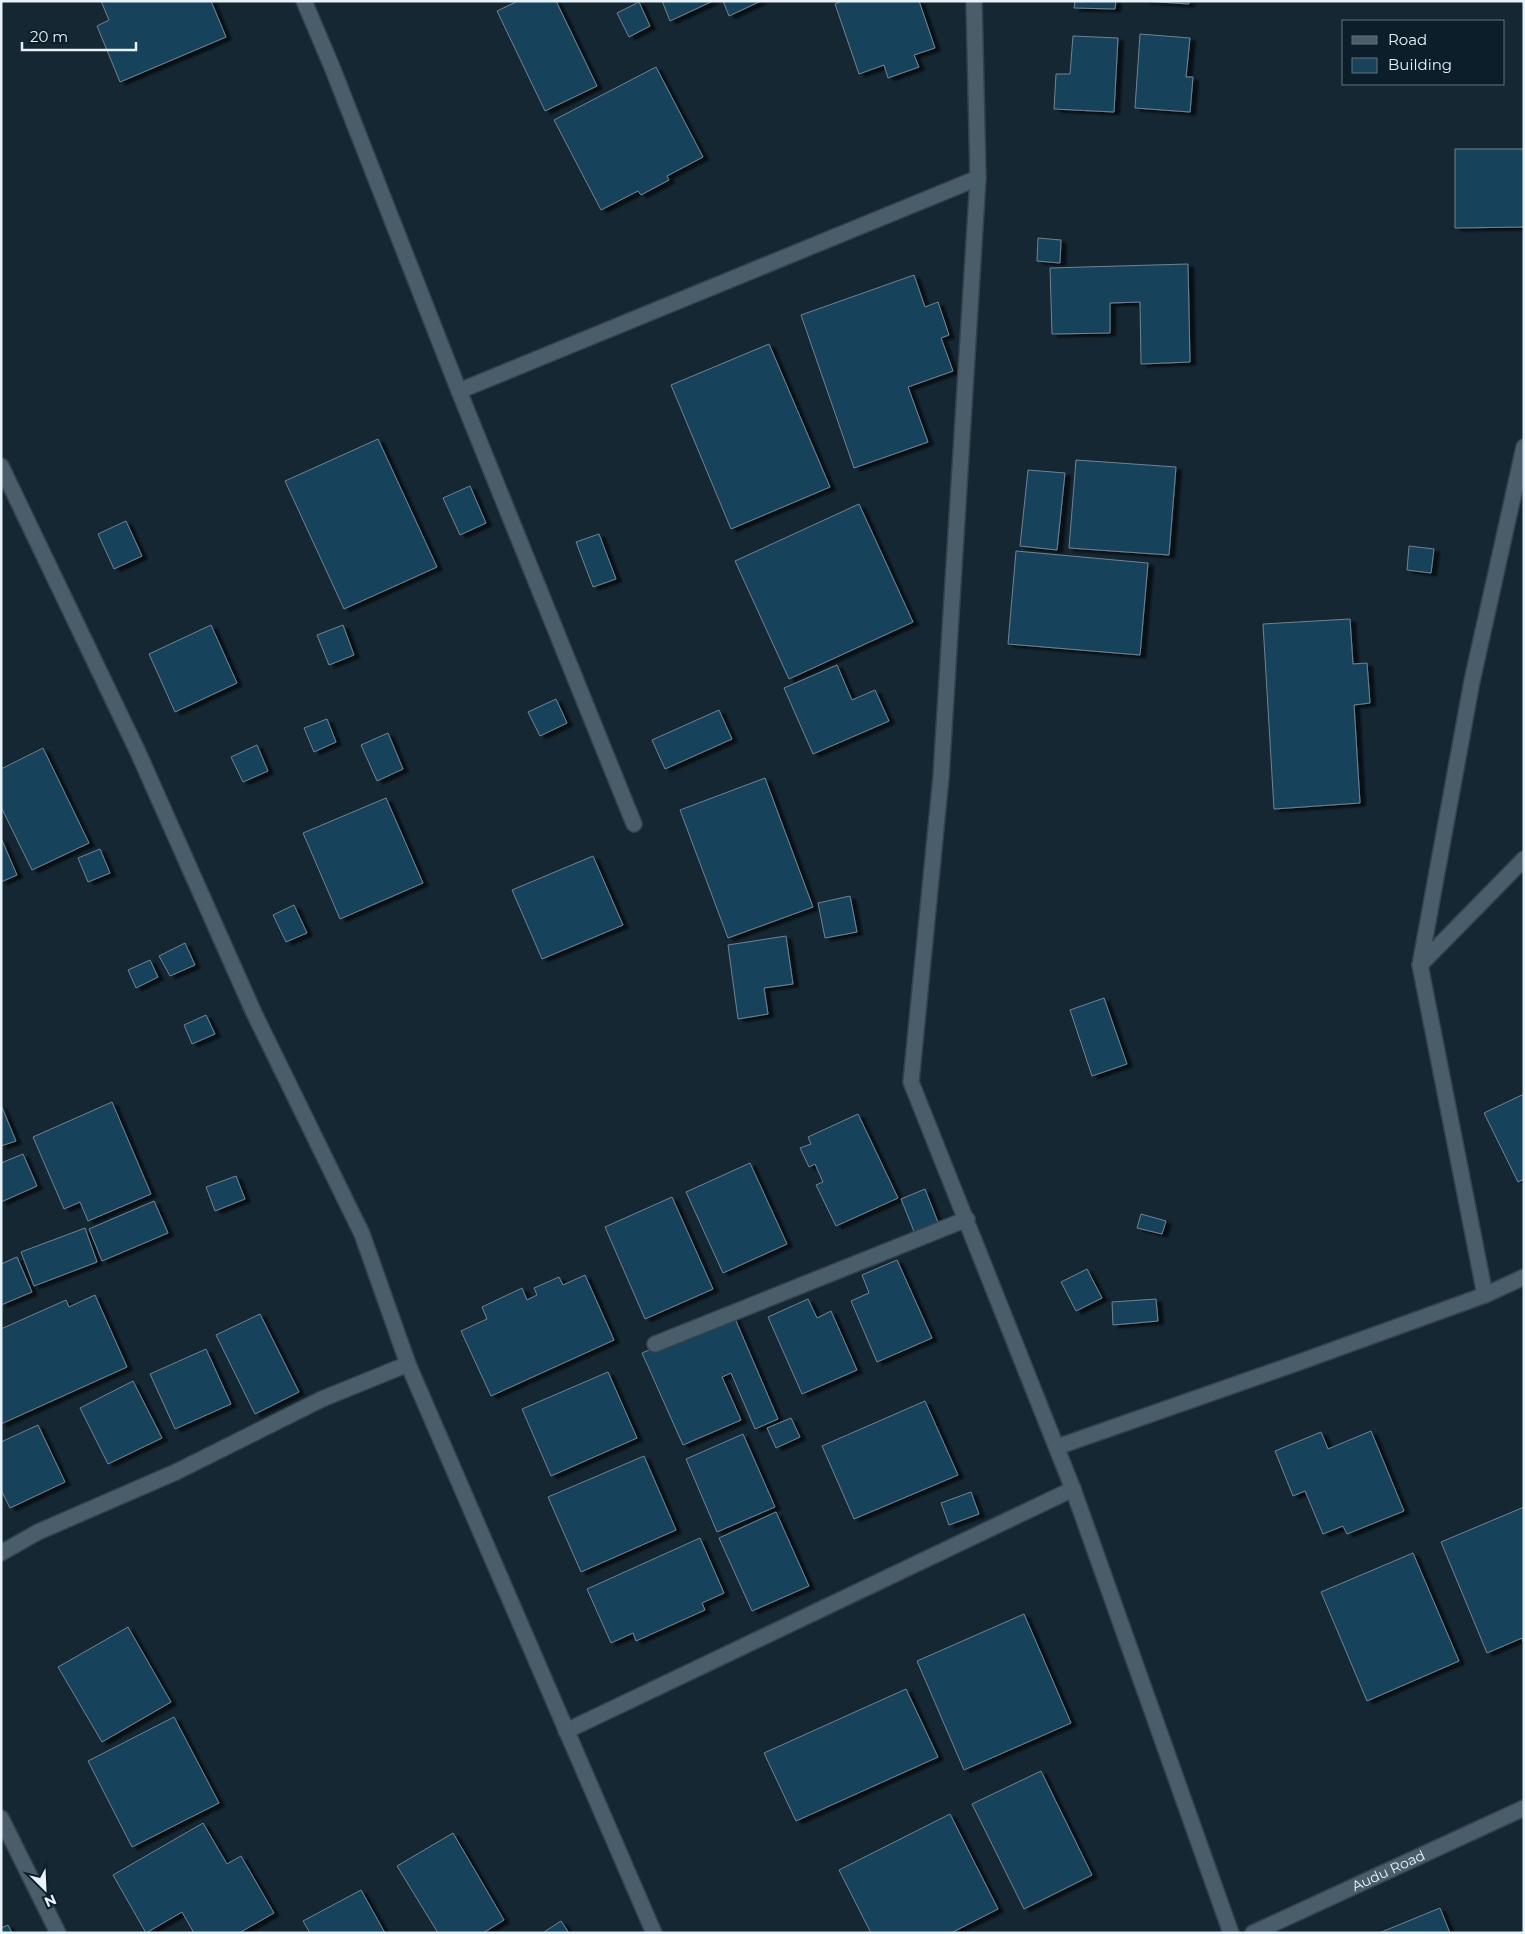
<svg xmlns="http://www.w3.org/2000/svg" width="1525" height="1934" font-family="Montserrat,sans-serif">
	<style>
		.building { fill: #19425b; stroke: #6f8392; filter: url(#shadow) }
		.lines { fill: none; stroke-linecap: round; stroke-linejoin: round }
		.lane-casing { stroke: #34424c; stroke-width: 18 }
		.street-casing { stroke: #34424c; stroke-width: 18 }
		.lane { stroke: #495d6a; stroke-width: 15 }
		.street { stroke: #495d6a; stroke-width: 15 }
		.labels { text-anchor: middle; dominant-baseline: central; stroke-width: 4.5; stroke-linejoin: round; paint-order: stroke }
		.street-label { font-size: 14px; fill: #e7f2fa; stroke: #0c1e29 }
	</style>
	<defs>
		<filter id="shadow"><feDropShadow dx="5.5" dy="3" stdDeviation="1" flood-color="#0009"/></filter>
	</defs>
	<rect width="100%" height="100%" fill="#152733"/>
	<!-- building -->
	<g class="building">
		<path d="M101,1H211L226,37L120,82L97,26L109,20Z"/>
		<path d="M518,1H556L597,86L545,111L497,11Z"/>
		<path d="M662,1H713L670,21Z"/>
		<path d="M723,1H761L729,16Z"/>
		<path d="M843,1H919L935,48L914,55L919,67L888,78L884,65L859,74L835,4Z"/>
		<path d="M1075,1H1116L1115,9L1074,8Z"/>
		<path d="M1144,1H1189V4Z"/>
		<path d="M639,2L650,26L629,37L617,13Z"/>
		<path d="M1140,34L1190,38L1186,77H1193L1190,112L1135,108Z"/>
		<path d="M1073,36L1118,38L1114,112L1054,109L1056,74H1070Z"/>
		<path d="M656,67L703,157L667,176L669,180L641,195L638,191L601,210L554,120Z"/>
		<path d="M1455,149H1524V227L1455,228Z"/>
		<path d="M1038,238L1061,240L1060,263L1037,261Z"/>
		<path d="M1188,264L1190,362L1141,364L1140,302L1110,303V333L1052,334L1050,268Z"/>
		<path d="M914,275L925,307L938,302L949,335L941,338L953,371L908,387L928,442L854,468L801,315Z"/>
		<path d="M769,344L830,487L731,529L671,385Z"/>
		<path d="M378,439L437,567L344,609L285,481Z"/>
		<path d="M1076,460L1176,467L1169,555L1069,548Z"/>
		<path d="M1028,470L1065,473L1057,550L1020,546Z"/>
		<path d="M470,486L486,523L460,535L443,498Z"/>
		<path d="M859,504L913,622L789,679L735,561Z"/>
		<path d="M126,521L142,556L114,569L98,534Z"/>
		<path d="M599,534L616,579L593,587L576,542Z"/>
		<path d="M1409,546L1434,549L1431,573L1407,570Z"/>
		<path d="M1016,551L1148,563L1140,655L1008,644Z"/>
		<path d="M1350,619L1353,664L1367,663L1370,703L1354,705L1360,803L1274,809L1263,624Z"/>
		<path d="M211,625L237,683L175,712L149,654Z"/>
		<path d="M343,625L354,655L329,665L317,635Z"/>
		<path d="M837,665L852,700L875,690L889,721L813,754L784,688Z"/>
		<path d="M556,699L567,723L540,736L528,712Z"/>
		<path d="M719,710L732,739L665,769L652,740Z"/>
		<path d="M327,719L336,742L314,752L304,728Z"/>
		<path d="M388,733L403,769L377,781L361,745Z"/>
		<path d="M257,745L268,771L243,782L231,757Z"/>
		<path d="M43,748L89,843L32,870L1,807V769Z"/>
		<path d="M765,778L813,907L728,938L680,810Z"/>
		<path d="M386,798L423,883L340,919L303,833Z"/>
		<path d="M1,838L17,875L1,882Z"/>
		<path d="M100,849L110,873L88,882L78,858Z"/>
		<path d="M593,856L623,925L542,959L512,890Z"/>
		<path d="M850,896L857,932L825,938L818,903Z"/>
		<path d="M294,905L307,933L286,942L273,915Z"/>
		<path d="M786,936L793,984L764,988L768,1014L738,1019L728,945Z"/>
		<path d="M185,943L195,965L170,976L159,956Z"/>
		<path d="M150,960L158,977L136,988L128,970Z"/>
		<path d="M1104,998L1127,1064L1092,1076L1070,1010Z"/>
		<path d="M206,1015L215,1034L192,1044L184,1025Z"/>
		<path d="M1524,1094V1179L1518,1182L1484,1113Z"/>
		<path d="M112,1102L151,1194L88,1221L80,1202L64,1209L33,1137Z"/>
		<path d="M1,1105L16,1141L1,1146Z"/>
		<path d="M858,1114L898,1198L836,1226L816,1185L823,1182L815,1164L809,1167L800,1148L811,1144L808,1137Z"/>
		<path d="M23,1154L37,1186L1,1202V1163Z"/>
		<path d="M750,1163L787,1244L723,1273L686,1192Z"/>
		<path d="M236,1176L245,1199L215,1211L206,1187Z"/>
		<path d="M925,1189L939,1225L915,1234L901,1199Z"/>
		<path d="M672,1197L713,1289L645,1319L605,1227Z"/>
		<path d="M154,1201L168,1233L102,1261L89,1229Z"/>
		<path d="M1141,1214L1166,1221L1162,1234L1137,1228Z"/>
		<path d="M85,1228L97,1262L34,1286L21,1252Z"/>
		<path d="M17,1257L32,1292L1,1305V1264Z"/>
		<path d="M897,1260L932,1338L877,1362L851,1301L869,1293L862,1275Z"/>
		<path d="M1087,1269L1102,1298L1076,1311L1061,1282Z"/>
		<path d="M585,1275L614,1340L491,1396L461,1331L487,1319L482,1307L522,1288L527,1300L537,1295L534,1288L559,1277L563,1285Z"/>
		<path d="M95,1295L127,1367L1,1424V1329L66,1300L69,1307Z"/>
		<path d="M808,1299L817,1318L831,1311L857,1370L802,1394L768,1317Z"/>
		<path d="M1156,1299L1158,1321L1113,1325L1112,1302Z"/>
		<path d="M260,1314L299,1392L255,1414L216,1335Z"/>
		<path d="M733,1314L778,1419L755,1429L731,1373L722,1377L741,1420L683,1445L642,1353Z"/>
		<path d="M206,1349L231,1404L175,1429L150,1374Z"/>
		<path d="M608,1372L637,1438L551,1476L522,1409Z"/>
		<path d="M133,1381L162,1438L108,1464L80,1408Z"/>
		<path d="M925,1401L958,1475L854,1519L822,1446Z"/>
		<path d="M791,1418L800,1437L776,1448L767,1428Z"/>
		<path d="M38,1425L65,1482L10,1508L1,1490V1442Z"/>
		<path d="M1371,1431L1404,1511L1347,1534L1343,1526L1323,1534L1305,1491L1293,1496L1275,1451L1321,1432L1328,1449Z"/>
		<path d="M743,1434L775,1507L717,1532L686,1459Z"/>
		<path d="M644,1456L676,1530L581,1572L548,1497Z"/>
		<path d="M971,1492L979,1514L949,1525L941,1503Z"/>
		<path d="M1524,1507V1644L1522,1638L1487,1653L1441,1542Z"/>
		<path d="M776,1512L809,1586L752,1611L719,1538Z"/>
		<path d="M700,1538L724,1593L702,1603L705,1610L636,1641L633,1633L611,1643L587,1589Z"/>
		<path d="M1413,1553L1459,1661L1367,1701L1321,1592Z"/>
		<path d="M1024,1614L1071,1723L964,1770L917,1661Z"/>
		<path d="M128,1627L171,1702L102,1742L58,1667Z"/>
		<path d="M906,1689L938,1757L796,1821L764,1753Z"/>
		<path d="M174,1717L219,1803L132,1847L88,1761Z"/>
		<path d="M1041,1771L1092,1875L1024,1909L972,1804Z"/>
		<path d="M950,1814L998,1909L951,1933H871L839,1870Z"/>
		<path d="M203,1823L227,1864L241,1856L274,1913L239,1933H194L182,1912L146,1933L113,1875Z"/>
		<path d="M453,1833L504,1920L483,1933H438L397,1866Z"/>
		<path d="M361,1890L385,1933H310L303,1921Z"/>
		<path d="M1440,1908L1450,1933H1379Z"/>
		<path d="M561,1921L569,1933H545L544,1932Z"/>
		<path d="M8,1925L12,1933H1V1928Z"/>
	</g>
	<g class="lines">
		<defs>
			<g id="lane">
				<path d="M1485,1295L1420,965L1524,859"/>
				<path d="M566,1731L1073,1489"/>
			</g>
			<g id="street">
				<path d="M304,1L332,67L459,391L634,824"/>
				<path d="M974,1L978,178L941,777L911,1082L1073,1489L1231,1933"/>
				<path d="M459,391L978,178"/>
				<path d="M1,466L137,750L254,1013L362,1234L408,1364L654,1933"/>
				<path d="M1420,965L1472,681L1524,447"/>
				<path d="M655,1344L967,1219"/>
				<path d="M1057,1447L1297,1363L1485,1295L1524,1277"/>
				<path d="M1,1553L38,1532L176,1472L322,1399L408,1364"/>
				<path d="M1,1818L58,1933"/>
				<path id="s1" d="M1253,1933L1524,1808"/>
			</g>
		</defs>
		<!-- lane casing -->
		<use href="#lane" class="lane-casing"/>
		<!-- street casing -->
		<use href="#street" class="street-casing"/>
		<!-- lane -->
		<use href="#lane" class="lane"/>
		<!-- street -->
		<use href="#street" class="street"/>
	</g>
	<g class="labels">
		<!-- street labels -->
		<g class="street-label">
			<text stroke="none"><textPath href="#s1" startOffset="149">Audu Road</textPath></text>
		</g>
	</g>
	<!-- border -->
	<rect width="1525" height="1934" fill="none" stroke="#e7f2fa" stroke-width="5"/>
	<!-- legend -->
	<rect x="1342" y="20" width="162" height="65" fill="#0c1e29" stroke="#64737d"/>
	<rect x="1352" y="36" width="25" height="8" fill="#495d6a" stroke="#64737d"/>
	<text x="1388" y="45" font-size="15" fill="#e7f2fa">Road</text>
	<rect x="1352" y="58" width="25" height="15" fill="#19425b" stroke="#64737d"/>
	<text x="1388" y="70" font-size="15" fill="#e7f2fa">Building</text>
	<!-- north arrow -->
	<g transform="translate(45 1889) rotate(156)" stroke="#0c1e29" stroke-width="4" paint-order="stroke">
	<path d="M0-4L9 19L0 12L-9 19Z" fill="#e7f2fa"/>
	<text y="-8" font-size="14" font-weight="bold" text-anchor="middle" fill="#e7f2fa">N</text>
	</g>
	<!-- scale -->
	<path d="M22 42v8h114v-8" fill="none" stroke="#e7f2fa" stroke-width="2.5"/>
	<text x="30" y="42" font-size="15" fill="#e7f2fa" stroke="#0c1e29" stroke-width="4" paint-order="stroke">20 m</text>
</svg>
